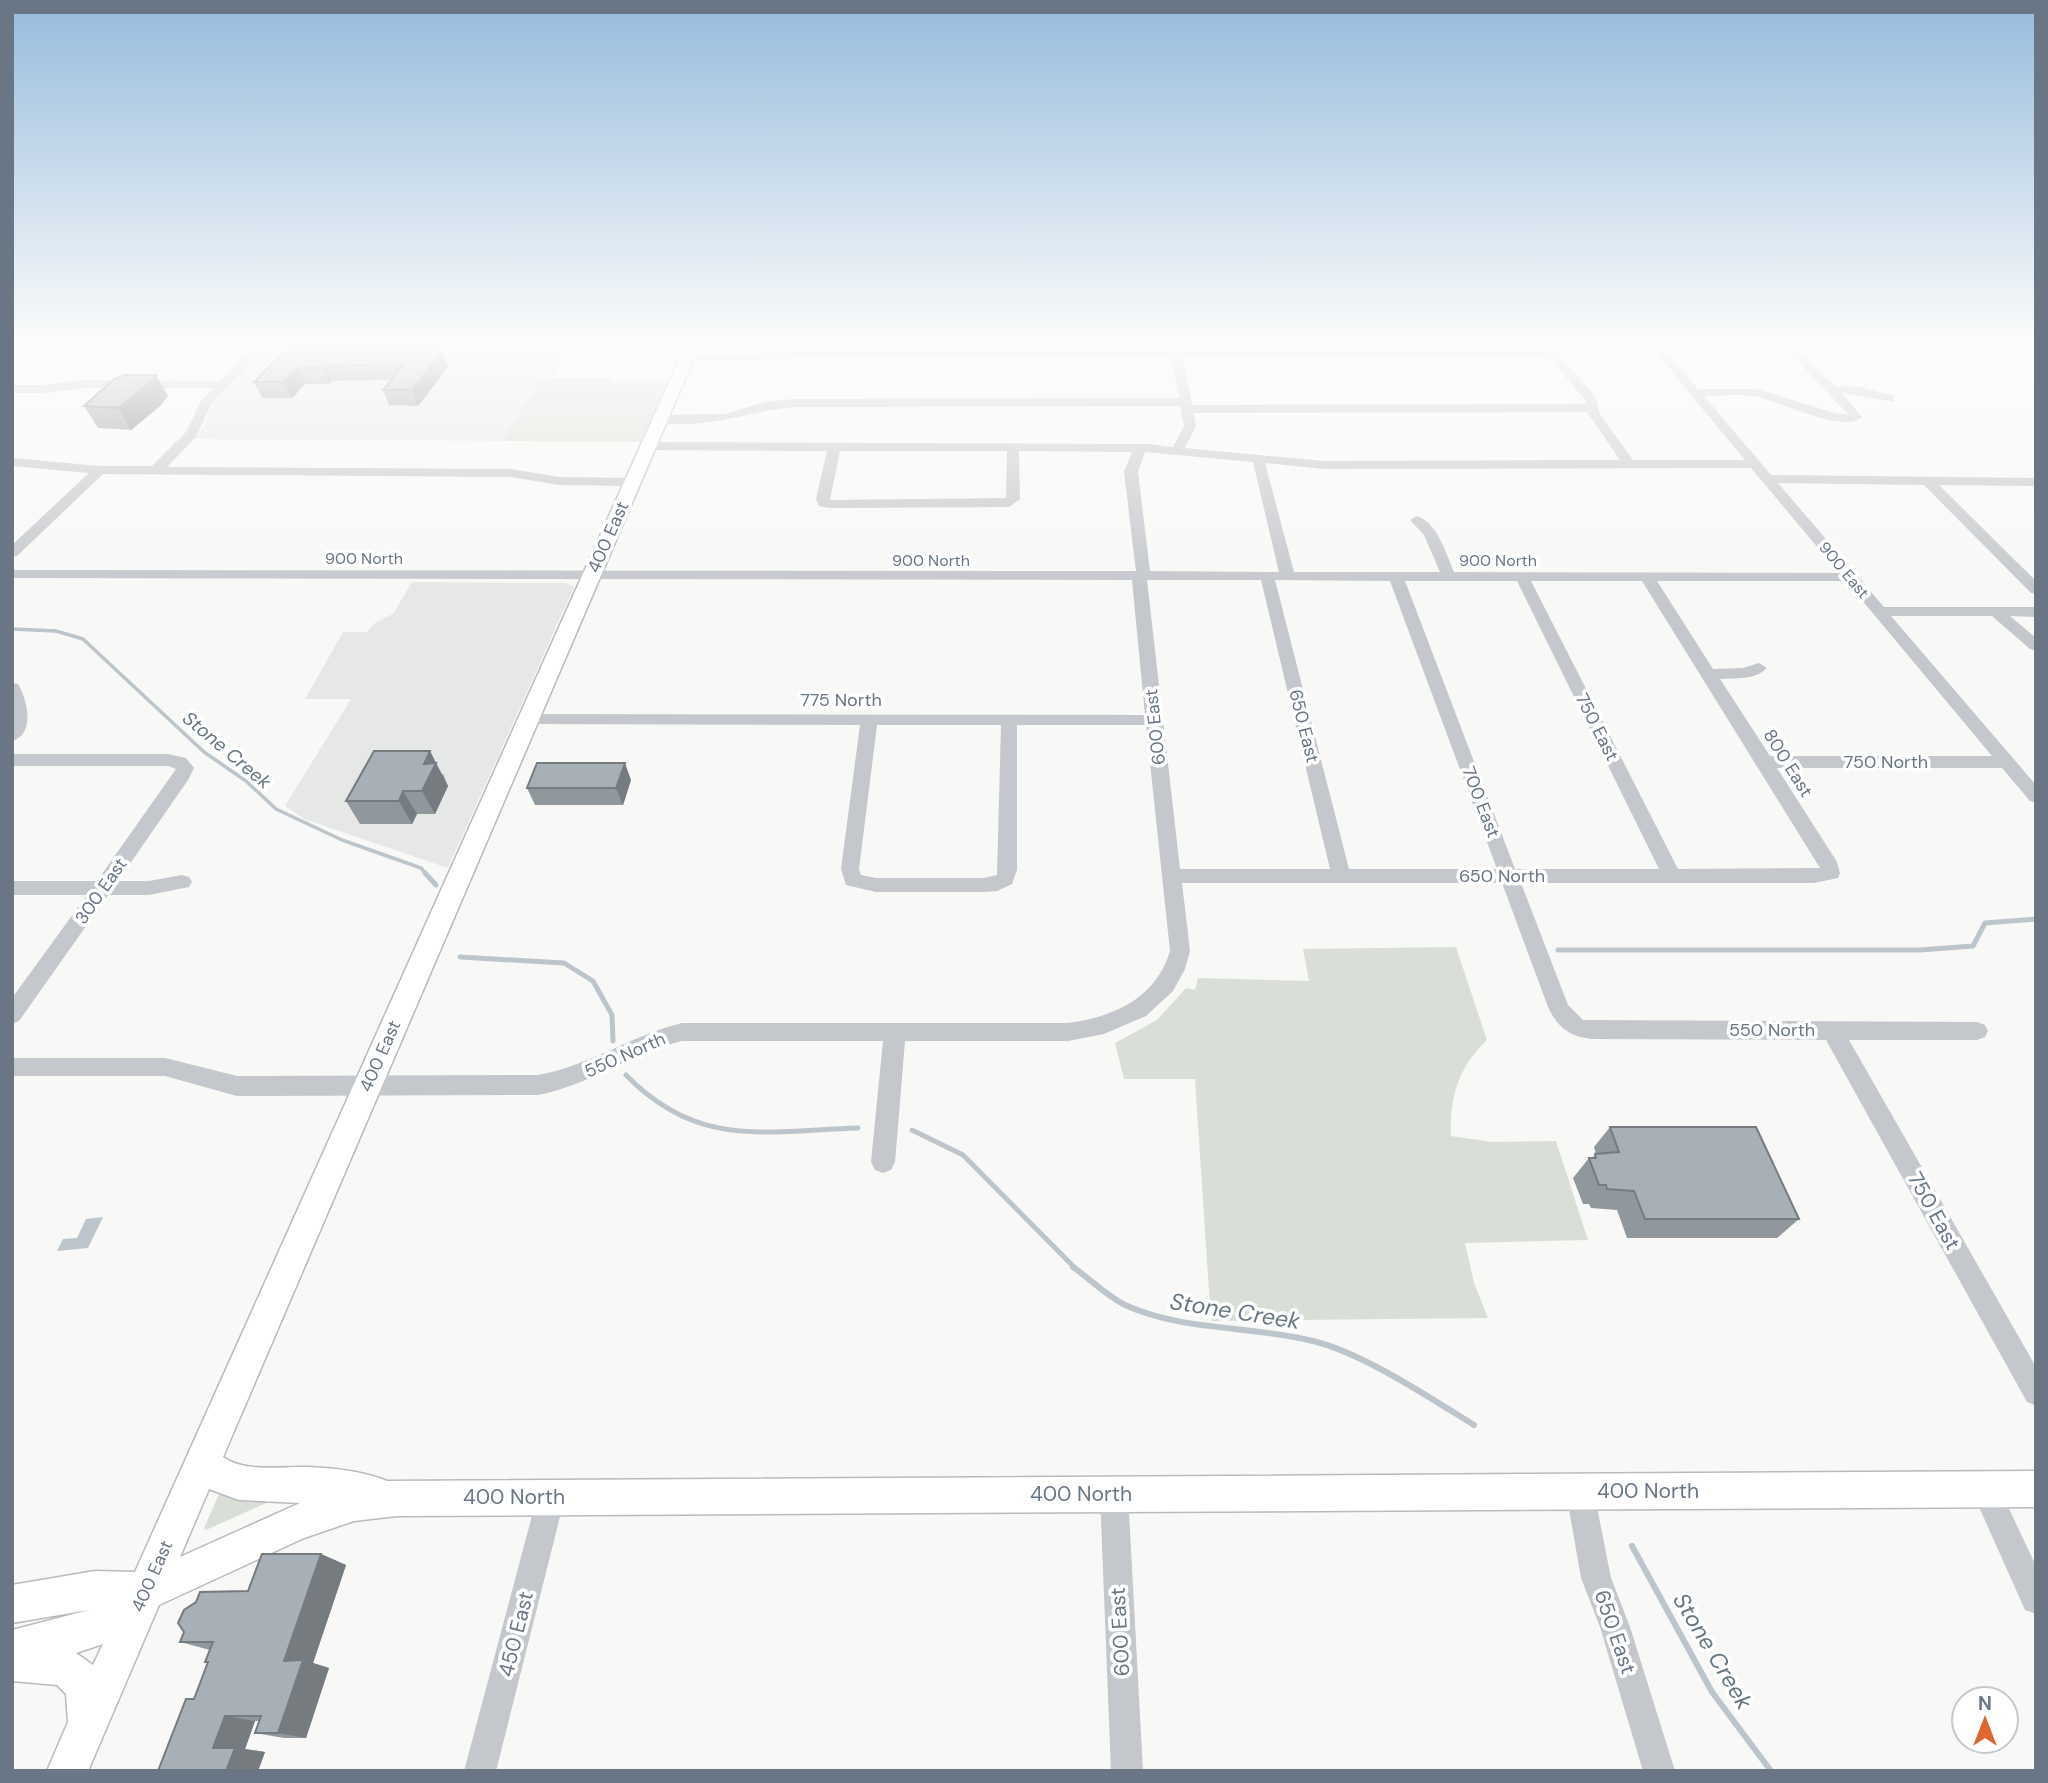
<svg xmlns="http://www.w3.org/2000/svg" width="2048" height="1783" font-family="'DM Sans',sans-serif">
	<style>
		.built { fill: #e6e7e7 }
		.green { fill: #d9dfd7 }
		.water { fill: #bcc5cb }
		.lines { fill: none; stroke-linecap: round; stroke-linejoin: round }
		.stream-far2 { stroke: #bcc5cb; stroke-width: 3.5 }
		.stream-far1 { stroke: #bcc5cb; stroke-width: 5 }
		.stream { stroke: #bcc5cb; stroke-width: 6 }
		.major-casing { stroke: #b7bbbf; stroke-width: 3 }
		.minor { fill: #c4c7cb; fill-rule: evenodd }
		.major { fill: #fff; fill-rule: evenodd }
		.wall { fill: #90979d }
		.shaded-wall { fill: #767b80 }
		.building { fill: #a8b0b7; stroke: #767b80; stroke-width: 2 }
		.labels { text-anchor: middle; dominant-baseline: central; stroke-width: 7; stroke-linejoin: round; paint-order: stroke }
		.far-street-label { font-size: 16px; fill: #687686; stroke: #fff }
		.street-label { font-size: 18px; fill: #687686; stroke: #fff }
		.water-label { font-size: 19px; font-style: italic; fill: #647781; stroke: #fff }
		.near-street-label { font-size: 21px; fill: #687686; stroke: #fff }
		.near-water-label { font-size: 23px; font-style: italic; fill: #647781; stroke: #fff }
	</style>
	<rect width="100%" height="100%" fill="#f8f8f6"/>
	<!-- built -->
	<g class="built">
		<path d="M265,350L273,349L569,350L552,378H542L502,441L195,439L205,424L214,400Z"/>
		<path d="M412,582L565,583L574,587L448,868L304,819L285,806L351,699H305L343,632H367L375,623L393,614Z"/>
	</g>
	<!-- green -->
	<g class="green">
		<path d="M542,378H613L612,383H667L640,442L502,441Z"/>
		<path d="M1456,947L1487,1040C1459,1066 1449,1098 1451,1136L1492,1142L1556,1141L1588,1240L1465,1243L1474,1283L1488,1318L1211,1321L1195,1079H1124L1115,1043L1157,1020L1186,988L1195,990L1198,978L1309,981L1303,949Z"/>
		<path d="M220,1492L273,1500L206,1530L204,1528Z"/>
	</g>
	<!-- water -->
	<path class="water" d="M103,1217L88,1248L57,1251L63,1239L77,1238L86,1219Z"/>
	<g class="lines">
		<!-- stream-far2 -->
		<path class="stream-far2" d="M12,629L56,631L83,639L204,752L246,781L276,809L342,840L421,868L427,875"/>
		<!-- stream-far1 -->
		<g class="stream-far1">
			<path d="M425,873L436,885"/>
			<path d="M1558,950H1920L1973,946L1985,923L2036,919"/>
			<path d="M460,957L564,963L593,981L612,1015L613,1041"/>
			<path d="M626,1075C698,1149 765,1131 858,1128"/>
			<path d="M912,1130L963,1155L1076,1269"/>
		</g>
		<!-- stream -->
		<g class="stream">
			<path d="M1073,1267C1090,1279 1107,1296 1125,1305C1185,1332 1250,1325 1313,1341C1363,1353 1430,1398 1474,1425"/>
			<path d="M1632,1546L1712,1692L1771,1771"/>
		</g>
		<defs>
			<g id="major">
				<path d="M12,342H22L12,348Z"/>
				<path d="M687,342H701L223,1457C245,1473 281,1466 308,1467C334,1468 363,1471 387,1481L2036,1471V1507L397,1516L354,1521L304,1538L159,1605L88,1771H47L68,1722L66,1694L57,1685L12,1681V1630L89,1610L12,1623V1585L95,1571L135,1572ZM209,1489L239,1500L300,1503L180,1557ZM103,1644L93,1665L76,1653Z"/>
			</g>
		</defs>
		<!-- major casing -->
		<use href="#major" class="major-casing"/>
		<!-- minor -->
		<g class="minor">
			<path d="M259,342L692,345L698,348L692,351L265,349L212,402L196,437L167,467L511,469L559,477L633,478L640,482L633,486L559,485L511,477L103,474L17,556L12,557V545L89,473L12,466V458L100,466H152L186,432L201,401L213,388H85L44,393H12V385H44L85,380L220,381Z"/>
			<path d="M1548,342L1595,396L1600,414L1633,460H1745L1647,342H1658L1698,389H1757L1835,413L1849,415L1783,346L1788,342H1834L1837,345L1831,348L1796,347L1835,386L1860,387L1894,396V402L1842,393L1862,417C1846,434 1780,402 1758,397C1742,393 1721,396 1704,396L1771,475L2036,478V486L1939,485L2036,581V594L2031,593L1924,485L1778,483L1884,607H2036V617L2010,616L2036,638V651L2030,649L1992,616H1891L2036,785V803L2030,801L2002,768H1777L1837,862L1840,873L1838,878L1814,883H1521L1568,1005L1583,1020L1977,1022L1985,1025L1988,1031L1985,1037L1977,1040H1849L2036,1367V1406L2027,1402L1826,1040L1592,1039C1570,1037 1557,1027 1548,1007L1502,883H1182L1190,951L1185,969L1173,991L1146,1016L1104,1034L1068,1041H905L895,1162L891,1170L883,1173L875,1170L871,1162L883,1041H682C632,1053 590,1085 538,1095L237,1096L165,1076H12V1058H165L237,1076L538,1075C589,1066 632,1035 682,1023H1068C1114,1017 1156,998 1170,951L1146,725H1017V870L1012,884L997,891L984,892H876L846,885L841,869L860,725L528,724L520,719L528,714L1145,715L1132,580L12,578V570L1136,571L1124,472L1132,452L1019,451L1020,499L1009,507L829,508L819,506L816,499L827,451L649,450L643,446L649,442L1149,444L1173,447L1184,426L1180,406L794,407C748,411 703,431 656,422L654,419L660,415L724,414L765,402L794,399L1179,398L1171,357L801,356L747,361L683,360L681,358L687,355H747L801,350L1544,351L1537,343ZM1183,357H1549L1585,400L1586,404L1192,405ZM1587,412L1620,460L1324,461L1185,448L1196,426L1194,413ZM840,451H1007L1006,498L830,500ZM1145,452L1253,462L1279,572L1150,571L1138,472ZM1265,463L1324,469L1751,468L1839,573L1454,572C1446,554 1438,523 1417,516L1410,520L1424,535L1440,572H1294ZM1147,580H1261L1330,869H1180ZM1275,580L1390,581L1497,869H1349ZM1405,581H1517L1659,869H1515ZM1531,581H1642L1820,868L1678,869ZM1657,581H1846L1992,756H1770L1720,679C1736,678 1755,680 1767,668L1759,663L1743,668L1713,669ZM877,725H1001L997,875L984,878H876L861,875L859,869Z"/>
			<path d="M12,683L18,684C27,699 36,734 12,741Z"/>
			<path d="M12,754H168L186,758L194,768L188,780L118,881H149L182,875L189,877L192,882L189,887L149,895H108L19,1021L12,1024V998L87,895H12V881H97L176,769L168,766H12Z"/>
			<path d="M1985,1475L1995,1479L2036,1566V1614L2025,1610L1971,1489L1975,1479Z"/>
			<path d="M1580,1478L1590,1482L1594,1492L1611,1578L1630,1627L1675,1771H1643L1600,1627L1581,1578L1566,1492L1570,1482Z"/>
			<path d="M1114,1480L1124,1484L1128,1494L1143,1771H1111L1100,1494L1104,1484Z"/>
			<path d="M551,1483L561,1487L565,1497L496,1771H464L537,1497L541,1487Z"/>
		</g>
		<!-- major -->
		<use href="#major" class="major"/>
	</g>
	<!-- wall -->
	<g class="wall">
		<path d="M284,352H442L448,367L418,406L389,405L383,390L391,380L332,381L330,384H305L292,398H262L254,382Z"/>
		<path d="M168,396L160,406L131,430L98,428L84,406Z"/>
		<path d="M443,774L448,786L435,814H417L412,824H360L346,801Z"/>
		<path d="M631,780L623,805H535L527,788Z"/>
		<path d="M1610,1127L1799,1219L1777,1238H1627L1617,1210L1591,1208L1589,1204H1583L1573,1178L1589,1158H1592L1596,1154L1594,1147Z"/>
		<path d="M321,1554L346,1565L313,1663L329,1668L306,1738H284L255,1733L259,1721H255L245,1749L265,1752L258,1771H158L194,1699L208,1663L205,1662L210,1650L180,1642L248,1591Z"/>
	</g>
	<!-- shaded-wall -->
	<g class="shaded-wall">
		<path d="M442,352L448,367L418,406L412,390Z"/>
		<path d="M325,366L332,381L330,384L323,368Z"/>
		<path d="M298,368L305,384L292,398L284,382Z"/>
		<path d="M156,375L168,396L160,406L131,430L118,408Z"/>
		<path d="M430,751L448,786L435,814L422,791L424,764Z"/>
		<path d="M625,763L631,780L623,805L616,788Z"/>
		<path d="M403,791L417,814L412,824L399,801Z"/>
		<path d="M321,1554L346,1565L313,1663L329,1668L306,1738L278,1733L284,1661Z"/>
		<path d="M225,1716L255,1721L245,1749L265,1752L258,1771H226L213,1748Z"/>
	</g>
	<!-- building -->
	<g class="building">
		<path d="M284,352H442L412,390H383L404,364L325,366L323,368H298L284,382H254Z"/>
		<path d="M125,375H156L147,385L118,408L84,406L114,379Z"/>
		<path d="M374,751H430L424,764L436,763L422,791H403L399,801H346Z"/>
		<path d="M537,763H625L616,788H527Z"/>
		<path d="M1610,1127H1756L1799,1219H1645L1634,1191L1607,1189L1606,1185H1599L1589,1158H1596L1595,1154L1619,1152Z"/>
		<path d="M262,1554H321L284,1661L303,1660L278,1733H255L261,1716H225L213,1748H235L226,1771H158L186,1699H194L208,1662H205L213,1642H180L184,1632L178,1623L184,1610L196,1602L200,1592L248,1591Z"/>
	</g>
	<!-- sky -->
	<linearGradient id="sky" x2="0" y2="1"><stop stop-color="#96bbdc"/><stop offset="0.58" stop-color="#fcfcfb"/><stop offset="1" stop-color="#fcfcfb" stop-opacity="0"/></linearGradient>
	<rect width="2048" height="592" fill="url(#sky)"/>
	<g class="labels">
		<!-- far-street labels -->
		<g class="far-street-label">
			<text x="364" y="558">900 North</text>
			<text x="931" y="560">900 North</text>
			<text x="1498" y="560">900 North</text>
			<text transform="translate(1844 570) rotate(50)">900 East</text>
		</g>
		<!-- street labels -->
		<g class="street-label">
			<text transform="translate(608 537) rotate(-66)">400 East</text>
			<text x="841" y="700">775 North</text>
			<text transform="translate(1304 726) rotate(76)">650 East</text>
			<text transform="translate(1155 727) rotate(-96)">600 East</text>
			<text transform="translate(1597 727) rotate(63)">750 East</text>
			<text x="1886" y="762">750 North</text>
			<text transform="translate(1788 763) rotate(58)">800 East</text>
			<text transform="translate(1481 802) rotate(69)">700 East</text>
			<text x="1502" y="876">650 North</text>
			<text transform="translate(101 891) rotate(-55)">300 East</text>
			<text x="1772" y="1030">550 North</text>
			<text transform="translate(625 1055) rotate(-24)">550 North</text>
			<text transform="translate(380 1056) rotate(-66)">400 East</text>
			<text transform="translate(152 1576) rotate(-66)">400 East</text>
		</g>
		<!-- water labels -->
		<g class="water-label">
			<text transform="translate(227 750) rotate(40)">Stone Creek</text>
		</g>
		<!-- near-street labels -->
		<g class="near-street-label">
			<text transform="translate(1934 1211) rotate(61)">750 East</text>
			<text x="1648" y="1491">400 North</text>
			<text x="1081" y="1494">400 North</text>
			<text x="514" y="1497">400 North</text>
			<text transform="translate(1120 1632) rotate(-93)">600 East</text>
			<text transform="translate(1615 1632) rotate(71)">650 East</text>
			<text transform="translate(516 1634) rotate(-76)">450 East</text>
		</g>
		<!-- near-water labels -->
		<g class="near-water-label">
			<text transform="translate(1235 1311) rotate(9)">Stone Creek</text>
			<text transform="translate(1713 1651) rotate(59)">Stone Creek</text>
		</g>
	</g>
	<!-- border -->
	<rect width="2048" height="1783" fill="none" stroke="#687686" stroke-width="28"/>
	<!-- north arrow -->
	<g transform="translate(1985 1720)"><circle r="33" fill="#ffffff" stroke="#c3c8cf" stroke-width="2"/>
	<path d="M0-5L12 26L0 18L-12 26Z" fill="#df672f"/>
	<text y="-10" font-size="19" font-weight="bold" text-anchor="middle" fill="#687686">N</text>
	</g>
</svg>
